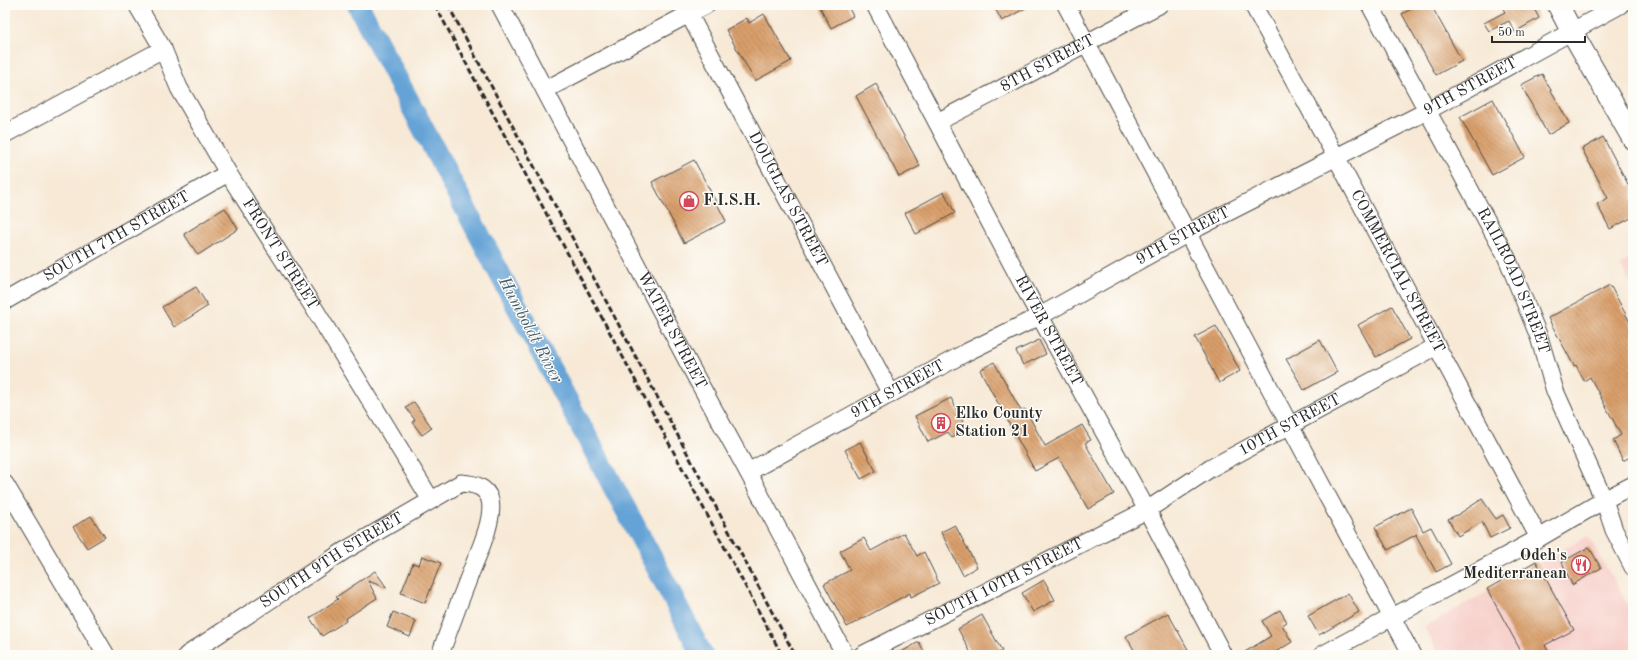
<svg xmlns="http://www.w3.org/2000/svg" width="1638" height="660" font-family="'Old Standard TT',serif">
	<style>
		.built { fill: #f7d0cb }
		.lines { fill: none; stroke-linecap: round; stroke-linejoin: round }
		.river { stroke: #65a3d6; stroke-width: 22 }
		.building { fill: url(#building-back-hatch) }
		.minor-casing { stroke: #4a4845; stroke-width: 19 }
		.major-casing { stroke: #4a4845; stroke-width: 23 }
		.minor { stroke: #fff; stroke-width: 17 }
		.major { stroke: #fff; stroke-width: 21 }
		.rail { stroke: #2b2b2b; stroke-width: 3; stroke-dasharray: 6 3; stroke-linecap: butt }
		.labels { text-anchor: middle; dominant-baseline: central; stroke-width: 3; stroke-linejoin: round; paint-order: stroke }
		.street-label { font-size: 16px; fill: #2b2b2b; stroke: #fdfcf7 }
		.poi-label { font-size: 16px; font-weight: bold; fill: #2b2b2b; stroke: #fdfcf7; text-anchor: start }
		.water-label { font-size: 17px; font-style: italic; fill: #425b6f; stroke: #fdfcf7 }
	</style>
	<defs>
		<pattern id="building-back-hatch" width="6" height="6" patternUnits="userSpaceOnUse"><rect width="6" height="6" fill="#d99f6b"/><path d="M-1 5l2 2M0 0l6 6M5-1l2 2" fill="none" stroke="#b08258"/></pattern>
	</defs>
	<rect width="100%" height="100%" fill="#fdfcf7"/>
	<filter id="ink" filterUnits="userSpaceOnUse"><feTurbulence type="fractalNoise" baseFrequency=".025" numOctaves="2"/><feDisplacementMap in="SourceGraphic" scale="8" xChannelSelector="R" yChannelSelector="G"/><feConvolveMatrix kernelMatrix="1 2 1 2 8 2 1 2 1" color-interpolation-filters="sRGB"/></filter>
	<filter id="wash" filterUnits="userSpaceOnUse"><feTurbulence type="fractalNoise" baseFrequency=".012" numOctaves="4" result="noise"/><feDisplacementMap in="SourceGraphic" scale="16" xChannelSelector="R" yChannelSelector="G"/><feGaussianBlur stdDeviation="0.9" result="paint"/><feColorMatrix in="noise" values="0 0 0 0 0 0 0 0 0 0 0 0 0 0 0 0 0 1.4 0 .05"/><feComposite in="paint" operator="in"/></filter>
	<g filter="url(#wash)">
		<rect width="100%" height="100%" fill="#f7e9d6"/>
		<!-- built -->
		<g class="built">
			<path d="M1633,258V288L1620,265Z"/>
			<path d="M1588,536L1633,613V655H1439L1424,627Z"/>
		</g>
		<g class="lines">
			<!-- river -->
			<path class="river" d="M358,5L531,333L670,592L702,655"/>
		</g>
		<g id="blocks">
			<!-- building -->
			<g class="building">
				<path d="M819,5H847L853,16L831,28Z"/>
				<path d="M993,5H1031L1002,21Z"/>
				<path d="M1418,5H1431L1462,61L1436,75L1402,14Z"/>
				<path d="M1501,5H1532L1539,18L1515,32L1509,21L1489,31L1484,23L1505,12Z"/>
				<path d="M764,14L791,61L755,81L726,30L747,18L749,23Z"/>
				<path d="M1542,74L1569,123L1548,135L1521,85Z"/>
				<path d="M876,84L920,166L899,177L856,96Z"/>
				<path d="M1493,99L1525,157L1492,175L1460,117Z"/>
				<path d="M1603,137L1629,186L1633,184V217L1610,229L1597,204L1608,198L1582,149Z"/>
				<path d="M694,160L726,221L684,243L652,182Z"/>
				<path d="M944,192L955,213L916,234L905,213Z"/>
				<path d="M225,208L238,229L198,255L184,234Z"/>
				<path d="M1610,285L1633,328V455L1623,461L1613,440L1621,435L1590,377L1584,381L1576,365L1574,366L1548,318Z"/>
				<path d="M196,287L208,306L174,327L162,307Z"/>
				<path d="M1392,306L1410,339L1376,357L1358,325Z"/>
				<path d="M1216,326L1240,371L1219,383L1195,337Z"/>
				<path d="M1039,340L1046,354L1023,365L1016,351Z"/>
				<path d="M1320,340L1337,372L1304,390L1286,359Z"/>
				<path d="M994,362L1021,411L1025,409L1045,446L1082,425L1091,440L1085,443L1114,494L1088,509L1059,458L1035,471L980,370Z"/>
				<path d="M951,398L967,430L952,438L948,432L928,442L915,416Z"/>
				<path d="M414,402L432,428L422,435L412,422L415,420L406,408Z"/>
				<path d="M860,442L876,471L861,479L845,450Z"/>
				<path d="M1482,499L1496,519L1503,515L1510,528L1490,538L1482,522L1458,536L1448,519L1459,514Z"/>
				<path d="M1411,508L1423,531L1431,527L1451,564L1436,572L1416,535L1417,534L1388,550L1375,527Z"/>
				<path d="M91,516L105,537L87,548L73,527Z"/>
				<path d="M955,525L977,567L963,575L941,532Z"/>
				<path d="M904,533L917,556L924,552L939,583L911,597L910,593L847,627L824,584L850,570L840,551L864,538L871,551Z"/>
				<path d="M1589,547L1601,568L1572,585L1562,562Z"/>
				<path d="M422,556L441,563L425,603L401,593L413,563L419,565Z"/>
				<path d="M1536,561L1574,630L1545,645L1550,655H1523L1487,589Z"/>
				<path d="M375,571L387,588L368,581L377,598L345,619L346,621L322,636L310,618L338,599L336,597Z"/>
				<path d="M1044,580L1055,600L1033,612L1022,593Z"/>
				<path d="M1348,593L1359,612L1319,635L1308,616Z"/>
				<path d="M1280,610L1287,622L1282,625L1292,642L1271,655H1240L1271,636L1262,621Z"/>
				<path d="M393,612L416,621L410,637L387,627Z"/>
				<path d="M1168,613L1191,655H1137L1126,636Z"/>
				<path d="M982,615L1002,651L996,655H972L958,629Z"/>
				<path d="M919,642L926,655H896Z"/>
			</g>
		</g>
	</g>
	<g filter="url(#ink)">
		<use href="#blocks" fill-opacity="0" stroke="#4a4845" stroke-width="1"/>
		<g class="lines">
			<defs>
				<g id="minor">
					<path id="s1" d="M137,5L163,49L179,88L228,173L314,308L431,500"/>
					<path id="s2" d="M500,5L691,368L748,472L845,655"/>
					<path id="s3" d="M684,5L891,394"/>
					<path id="s4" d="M875,5L1032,302L1147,510L1223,655"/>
					<path d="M1066,5L1412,655"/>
					<path id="s5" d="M1253,5L1336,157L1539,538"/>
					<path id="s6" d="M1370,5L1507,258L1539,337L1555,391L1604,500L1614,530L1633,567"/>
					<path d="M545,90L706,5"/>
					<path id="s7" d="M937,122C1012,84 1085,43 1159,5"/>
					<path d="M5,134L163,49"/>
					<path id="s8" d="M5,301L228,173"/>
					<path id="s9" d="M748,472L965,353L1040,316L1199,227L1427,111L1620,5"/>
					<path d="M5,484L106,655"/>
					<path id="s10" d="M187,655L344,551L461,483C474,484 486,486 490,500C495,520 476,558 469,577C459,603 449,629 440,655"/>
					<path id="s11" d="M862,655L1147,510L1211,468L1437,346"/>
					<path d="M1322,655L1539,538L1604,500L1633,485"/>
				</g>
				<path id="major" d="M1558,5L1572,32L1633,139"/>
			</defs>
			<!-- minor casing -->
			<use href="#minor" class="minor-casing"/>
			<!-- major casing -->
			<use href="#major" class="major-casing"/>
			<!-- minor -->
			<use href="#minor" class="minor"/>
			<!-- major -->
			<use href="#major" class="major"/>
			<!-- rail -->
			<g class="rail">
				<path d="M435,5L782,655"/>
				<path d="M448,5L795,655"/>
			</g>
		</g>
	</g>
	<!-- icons -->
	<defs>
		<symbol id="shop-ring" viewBox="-11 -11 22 22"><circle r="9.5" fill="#fdfcf7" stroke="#d1495b" stroke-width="1.5"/><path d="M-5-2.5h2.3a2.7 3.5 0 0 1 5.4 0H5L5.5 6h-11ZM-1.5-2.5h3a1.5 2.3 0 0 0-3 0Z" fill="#d1495b"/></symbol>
		<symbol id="building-ring" viewBox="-11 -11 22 22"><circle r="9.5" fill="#fdfcf7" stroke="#d1495b" stroke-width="1.5"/><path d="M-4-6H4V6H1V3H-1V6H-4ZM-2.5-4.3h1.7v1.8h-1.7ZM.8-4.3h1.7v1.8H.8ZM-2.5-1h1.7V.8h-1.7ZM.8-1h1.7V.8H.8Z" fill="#d1495b"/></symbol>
		<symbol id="restaurant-ring" viewBox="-11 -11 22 22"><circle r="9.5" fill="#fdfcf7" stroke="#d1495b" stroke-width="1.5"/><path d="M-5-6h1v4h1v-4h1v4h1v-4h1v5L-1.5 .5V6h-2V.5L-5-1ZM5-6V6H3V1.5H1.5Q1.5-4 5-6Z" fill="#d1495b"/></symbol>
	</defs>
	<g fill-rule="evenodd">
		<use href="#shop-ring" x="678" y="190" width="22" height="22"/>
		<use href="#building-ring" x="930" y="412" width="22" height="22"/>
		<use href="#restaurant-ring" x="1570" y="554" width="22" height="22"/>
	</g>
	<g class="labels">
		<!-- street labels -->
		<g class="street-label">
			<text stroke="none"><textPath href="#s7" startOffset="125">8TH STREET</textPath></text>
			<text stroke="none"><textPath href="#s9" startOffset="819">9TH STREET</textPath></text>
			<text stroke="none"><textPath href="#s3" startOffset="220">DOUGLAS STREET</textPath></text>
			<text stroke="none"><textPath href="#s8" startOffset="129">SOUTH 7TH STREET</textPath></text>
			<text stroke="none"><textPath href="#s9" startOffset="495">9TH STREET</textPath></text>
			<text stroke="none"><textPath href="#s1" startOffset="288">FRONT STREET</textPath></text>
			<text stroke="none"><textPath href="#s5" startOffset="303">COMMERCIAL STREET</textPath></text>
			<text stroke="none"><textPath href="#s6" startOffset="311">RAILROAD STREET</textPath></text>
			<text stroke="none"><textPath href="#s2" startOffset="368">WATER STREET</textPath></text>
			<text stroke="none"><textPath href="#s4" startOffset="369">RIVER STREET</textPath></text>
			<text stroke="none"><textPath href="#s9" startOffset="171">9TH STREET</textPath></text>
			<text stroke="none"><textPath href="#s11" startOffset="486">10TH STREET</textPath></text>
			<text stroke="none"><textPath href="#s10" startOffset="173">SOUTH 9TH STREET</textPath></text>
			<text stroke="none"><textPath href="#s11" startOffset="160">SOUTH 10TH STREET</textPath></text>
		</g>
		<!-- poi labels -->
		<g class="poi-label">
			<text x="703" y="201">F.I.S.H.</text>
			<text x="955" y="414">Elko County<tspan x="955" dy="18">Station 21</tspan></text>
			<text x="1567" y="556" text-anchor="end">Odeh's<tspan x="1567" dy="18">Mediterranean</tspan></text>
		</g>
		<!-- water labels -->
		<g class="water-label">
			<text transform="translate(530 330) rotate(62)">Humboldt River</text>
		</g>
	</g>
	<!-- margin -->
	<rect width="1638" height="660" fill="none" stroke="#fdfcf7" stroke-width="20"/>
	<!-- scale -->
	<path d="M1492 36v6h93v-6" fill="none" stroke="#2b2b2b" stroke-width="2"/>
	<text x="1498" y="36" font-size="12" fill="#2b2b2b" stroke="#fdfcf7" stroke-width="3" paint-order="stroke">50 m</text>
</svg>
